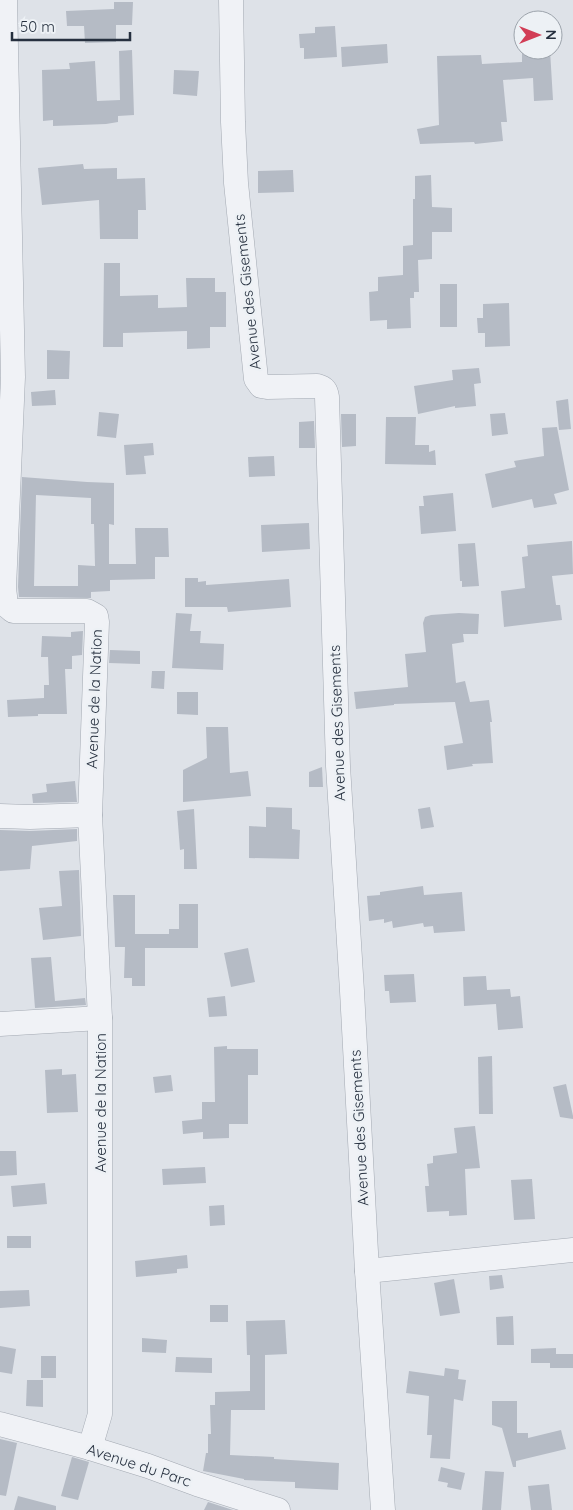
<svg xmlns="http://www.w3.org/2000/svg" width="573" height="1510" font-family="Quicksand,sans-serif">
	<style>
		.building { fill: #b5bbc5; fill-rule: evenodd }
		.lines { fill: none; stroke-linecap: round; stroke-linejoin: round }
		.minor-casing { stroke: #a3a9b2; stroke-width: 25 }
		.minor { stroke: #f0f2f6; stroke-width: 24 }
		.labels { text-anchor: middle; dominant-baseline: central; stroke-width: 5; stroke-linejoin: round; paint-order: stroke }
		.street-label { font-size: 15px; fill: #26303f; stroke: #edf1f5 }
	</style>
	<rect width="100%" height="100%" fill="#dee2e8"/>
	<!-- building -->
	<g class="building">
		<path d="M114,2H133L132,25H116V42L85,43L84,26H67L66,11L114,9Z"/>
		<path d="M335,26L337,57L304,59V48H300L299,34L315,33V27Z"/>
		<path d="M387,44L388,63L342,67L341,47Z"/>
		<path d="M132,50L134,115L118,116V122L106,124L53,126V120L43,121L42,70L70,69L69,63L95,61L97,101L120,100L119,51Z"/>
		<path d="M550,50L553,100L534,101L533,78L503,80L507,122H501L503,141L475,144L474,142L420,144L417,129L439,125L437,56L481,55L482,64L522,62V52Z"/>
		<path d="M174,70L199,71L197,96L173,94Z"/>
		<path d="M83,164L84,169L117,168V179L145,178L146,210H138V239H100L99,200L42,205L38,168Z"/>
		<path d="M293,170L294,192L258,193V171Z"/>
		<path d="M431,175L432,207L452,208V232H432V259L418,260L419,292H414V298H410L411,328L387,329V320L370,321L369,292L378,291V277L403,275V246L413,245V199H415V176Z"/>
		<path d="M104,263H120V296L158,295V308L187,307L186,278H215V292H226V327H210V348L187,349V331L123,333V347H103Z"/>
		<rect x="440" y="284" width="17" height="43"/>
		<path d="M509,303L510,346L485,347V333H478L477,318H483V304Z"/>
		<path d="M47,350L70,351L69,379H47Z"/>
		<path d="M479,368L481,383L474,384L476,406L455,408V406L418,414L414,386L453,380L452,370Z"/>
		<path d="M55,390L56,405L32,406L31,392Z"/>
		<path d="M568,399L571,429L559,430L556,401Z"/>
		<path d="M99,412L119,414L116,438L97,436Z"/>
		<path d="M505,413L508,434L492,436L490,414Z"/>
		<path d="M341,414H356V446L342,447Z"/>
		<path d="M386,417H416L415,445H429V452L435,450L436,465L385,464Z"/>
		<path d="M314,421L315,448H299V422Z"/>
		<path d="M557,427L569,490L554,494L557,504L534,508L532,499L492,508L485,474L516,467L514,461L544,456L542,428Z"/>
		<path d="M153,443L154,455L144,456L146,474L126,475L124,445Z"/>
		<path d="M274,456L275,476L249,477L248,457Z"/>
		<path d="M22,477L87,482L114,483V525L109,524V564H136L135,528H168L169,557H155V579L110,580V591L91,592V598L19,597L18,587ZM36,495L91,498V524H94L95,566L78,565V586H34Z"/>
		<path d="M453,493L456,531L421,534L419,506H424L423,496Z"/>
		<path d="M309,523L310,549L262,552L261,525Z"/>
		<path d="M572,541L573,574L552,576L556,605H560L562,620L504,627L501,591L525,588L522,557L528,556L527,545Z"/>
		<path d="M475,543L479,586L462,587V581H460L458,544Z"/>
		<path d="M185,578H198V582L206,581V585L289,579L291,607L228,612L227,607H185Z"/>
		<path d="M176,613L192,614L190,631H201L200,643L224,644L223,670L172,668Z"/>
		<path d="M459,613L479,614L478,634H463L464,642L452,644L456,683L465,681L470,702L489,700L492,722H490L493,763L472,764L473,766L447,770L444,746L463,743L455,702L394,704V705L356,709L354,692L408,687L405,654L426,652L423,623L425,617L431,615Z"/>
		<path d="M83,631L82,655L72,656V669H65L67,714H38V716L8,717L7,700L44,698V685H49L48,657H41L42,636L71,637V632Z"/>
		<path d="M110,650L140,651V664L109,663Z"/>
		<path d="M152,671H165L164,689L151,688Z"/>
		<path d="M177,692H198V715L177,714Z"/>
		<path d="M206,727H228L230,773L248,771L251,796L183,802V770L207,758Z"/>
		<path d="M322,767L323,787H309V772Z"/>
		<path d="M75,781L77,802L33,803L32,794L47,792L46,784Z"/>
		<path d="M266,807L292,808V829L300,830L299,859L249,858V826L266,827Z"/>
		<path d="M430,807L434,827L421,829L418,809Z"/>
		<path d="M194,809L197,869H184V849L180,850L177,811Z"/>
		<path d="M77,829V841L32,846L30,869L0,871V830L30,831Z"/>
		<path d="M79,870L81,936L43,940L39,908L62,906L59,871Z"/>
		<path d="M423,886L424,895L462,892L465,931L434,933L433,926L424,927L423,923L393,928L392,921L384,923V919L369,921L367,896L380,895V892Z"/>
		<path d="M113,895H135V934H169V929H179V904H198V948H145V986H132V978H124L125,947H115Z"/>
		<path d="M248,948L255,982L231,987L224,953Z"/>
		<path d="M51,957L55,1001L85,998L86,1005L35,1008L31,958Z"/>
		<path d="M414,974L416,1002L390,1003L389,991H385L384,975Z"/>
		<path d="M486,976L487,990L510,989L511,997L520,996L523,1028L498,1030L496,1004L464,1006L463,977Z"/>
		<path d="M225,996L227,1016L209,1017L207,998Z"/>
		<path d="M227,1046V1049H258V1075H248V1124H229V1138L203,1139V1132L183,1134L182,1121L202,1119V1102H215L214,1047Z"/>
		<path d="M492,1056L493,1114H479L478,1057Z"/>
		<path d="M62,1069V1075L76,1074L78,1112L47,1113L45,1070Z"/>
		<path d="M171,1075L173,1091L155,1093L153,1077Z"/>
		<path d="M566,1084L573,1116V1119L560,1117L553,1087Z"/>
		<path d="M475,1126L480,1168L465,1169L467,1215L449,1216V1211L427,1212L425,1186H429L427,1164L433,1163V1156L457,1153L454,1128Z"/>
		<path d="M0,1151H16L17,1175L0,1176Z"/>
		<path d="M205,1167L206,1183L163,1185L162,1169Z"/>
		<path d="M532,1179L535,1219L514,1220L511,1180Z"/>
		<path d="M45,1183L47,1204L13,1207L11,1186Z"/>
		<path d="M224,1205L225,1225L210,1226L209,1206Z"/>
		<rect x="7" y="1236" width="24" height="12"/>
		<path d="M187,1255L188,1268L177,1269V1273L136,1277L135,1261Z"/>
		<path d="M502,1275L504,1288L490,1290L489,1276Z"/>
		<path d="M454,1279L460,1313L440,1316L434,1283Z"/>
		<path d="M29,1290L30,1306L0,1308V1291Z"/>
		<rect x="210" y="1305" width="18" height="17"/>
		<path d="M513,1316L514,1345H497L496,1317Z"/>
		<path d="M285,1320L287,1354L265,1355V1410H231L230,1455L274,1457V1459L339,1463L338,1490L295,1488V1482L244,1480V1479L203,1471L206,1453H208V1434H211L210,1405H215V1392L250,1391V1355H247L246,1321Z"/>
		<path d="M142,1338L167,1340L166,1353L142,1352Z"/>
		<path d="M0,1346L16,1349L12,1374L0,1372Z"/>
		<path d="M556,1348V1354H573V1368H550V1363H531V1349Z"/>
		<rect x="41" y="1356" width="15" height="22"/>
		<path d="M176,1357L212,1358V1373L175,1372Z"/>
		<path d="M445,1368L459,1370L458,1379L466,1380L463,1401L454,1399L450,1459L430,1458L432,1435H427L429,1396L406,1393L409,1371L444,1376Z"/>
		<path d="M27,1380H43V1407L26,1406Z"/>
		<path d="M492,1401H517V1433H528V1438L561,1430L566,1449L516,1461V1449V1467H513L502,1428L492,1425Z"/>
		<path d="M0,1439L17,1443L6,1496L0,1495Z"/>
		<path d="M72,1457L89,1462L78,1500L61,1496Z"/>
		<path d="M441,1467L465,1473L461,1490L447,1487L448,1483L438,1481Z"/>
		<path d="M485,1471L504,1472L501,1510H482Z"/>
		<path d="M549,1484L552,1510H531L528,1486Z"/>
		<path d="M18,1496L56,1506V1510H14Z"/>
		<path d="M208,1502L233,1510H204Z"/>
	</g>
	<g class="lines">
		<defs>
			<g id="minor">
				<path d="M5,0L13,377L4,588L6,605L13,611H87L96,616L97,622L90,815L100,1018V1414L90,1448"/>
				<path d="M231,0L233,122L236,183L256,379L261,386L267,387L317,386C325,388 326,391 327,397L338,766L352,991L367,1271L383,1510"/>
				<path d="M0,816L30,817L90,815"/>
				<path d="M0,1024L100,1018"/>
				<path d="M367,1271L573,1250"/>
				<path d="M0,1424L90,1448L148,1466L197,1484L278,1510"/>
			</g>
		</defs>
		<!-- minor casing -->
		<use href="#minor" class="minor-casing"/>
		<!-- minor -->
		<use href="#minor" class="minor"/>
	</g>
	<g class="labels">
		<!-- street labels -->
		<g class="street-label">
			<text transform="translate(247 292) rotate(-96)">Avenue des Gisements</text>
			<text transform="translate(94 699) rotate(-88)">Avenue de la Nation</text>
			<text transform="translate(337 723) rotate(-92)">Avenue des Gisements</text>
			<text transform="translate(100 1103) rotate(-90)">Avenue de la Nation</text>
			<text transform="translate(359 1128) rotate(-93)">Avenue des Gisements</text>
			<text transform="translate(139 1465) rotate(18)">Avenue du Parc</text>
		</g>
	</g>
	<!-- north arrow -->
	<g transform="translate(538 35) rotate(90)"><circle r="24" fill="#edf1f5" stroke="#9da4ac"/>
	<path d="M0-4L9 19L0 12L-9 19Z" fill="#d23d56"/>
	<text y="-8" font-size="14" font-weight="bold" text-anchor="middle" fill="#26303f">N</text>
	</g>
	<!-- scale -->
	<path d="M12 32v8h118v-8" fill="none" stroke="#26303f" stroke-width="2.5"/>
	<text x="20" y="32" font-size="15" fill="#26303f" stroke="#edf1f5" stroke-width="4" paint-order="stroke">50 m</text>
</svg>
